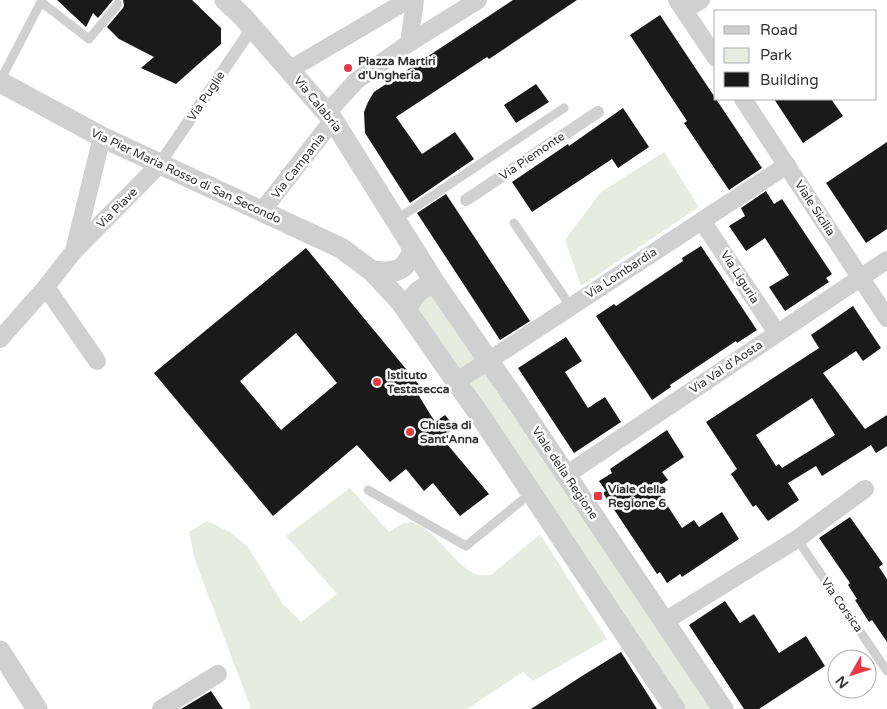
<svg xmlns="http://www.w3.org/2000/svg" width="887" height="709" font-family="'Varela Round',sans-serif">
	<style>
		.green { fill: #e6ecdf }
		.building { fill: #1a1a1a; fill-rule: evenodd }
		.lines { fill: none; stroke-linecap: round; stroke-linejoin: round }
		.service { stroke: #d0d0d0; stroke-width: 9 }
		.pedestrian { stroke: #d0d0d0; stroke-width: 12 }
		.minor { stroke: #d0d0d0; stroke-width: 18 }
		.tertiary { stroke: #d0d0d0; stroke-width: 21 }
		.poi-dot { fill: #e63946; stroke: #fff; stroke-width: 2 }
		.labels { text-anchor: middle; dominant-baseline: central; stroke-width: 5; stroke-linejoin: round; paint-order: stroke }
		.poi-label { font-size: 12px; font-weight: bold; fill: #333; stroke: #fff; text-anchor: start }
		.street-label { font-size: 12px; fill: #333; stroke: #fff }
	</style>
	<rect width="100%" height="100%" fill="#fff"/>
	<!-- green -->
	<g class="green">
		<path d="M664,152L699,207L581,286L565,240L601,192Z"/>
		<path d="M425,286L721,709H674L407,311Z"/>
		<path d="M350,488L389,532C394,529 400,524 405,523C427,516 454,566 475,574C479,576 486,575 491,575L540,534L607,639L533,681L523,672L467,709H251L195,560L189,532L207,521L230,532L248,547L283,604L301,622L337,594L286,536Z"/>
	</g>
	<!-- building -->
	<g class="building">
		<path d="M57,0H113L98,18L93,13L86,27Z"/>
		<path d="M123,0H192L221,28V44L176,84L141,68L154,57L119,39L107,27L123,8L124,5Z"/>
		<path d="M513,0H577L489,59L487,57L396,117L422,154L455,132L474,159L410,203L365,133L364,112L368,102L374,92Z"/>
		<path d="M660,15L762,168L729,190L684,123L687,121L630,35Z"/>
		<path d="M536,84L549,102L516,123L504,105Z"/>
		<path d="M774,99H831L843,116L803,143Z"/>
		<path d="M623,108L649,147L618,168L612,159L532,212L512,182L568,144L569,146Z"/>
		<path d="M887,142V229L866,243L826,183Z"/>
		<path d="M766,191L774,204L782,199L832,274L826,278L829,282L785,311L769,287L789,275L765,238L746,251L729,226L745,216L741,208Z"/>
		<path d="M446,194L530,321L500,340L417,213Z"/>
		<path d="M701,246L757,330L737,343L736,341L670,385L671,387L652,400L596,316L614,304L616,306L683,261L682,258Z"/>
		<path d="M306,248L425,392L419,396L435,422L445,415L455,427L442,438L489,494L460,516L433,483L424,491L406,469L390,482L357,445L273,516L154,373ZM296,333L337,383L281,430L240,381Z"/>
		<path d="M853,306L881,348L863,361L856,351L823,373L865,429L887,415V446L876,453L871,445L822,476L816,466L788,483L799,500L768,521L756,505L753,507L731,474L737,469L706,422L819,348L811,335ZM812,398L835,435L782,468L779,464L776,466L756,435Z"/>
		<path d="M566,337L582,361L565,372L588,408L605,397L621,422L574,453L518,368Z"/>
		<path d="M667,430L684,457L662,472L668,480L656,488L682,528L694,520L699,527L722,512L739,539L682,577L680,574L667,583L660,572L657,574L603,493L606,491L599,481L612,473L610,469Z"/>
		<path d="M850,517L883,564L879,567L887,579V642L872,620L869,622L855,600L857,599L848,585L850,583L819,538Z"/>
		<path d="M725,601L740,623L754,614L779,653L806,636L825,666L759,709H744L689,625Z"/>
		<path d="M621,652L657,709H531L582,676Z"/>
		<path d="M211,691L223,709H181Z"/>
	</g>
	<g class="lines">
		<!-- service -->
		<g class="service">
			<path d="M0,81L41,2L89,39L118,4"/>
			<path d="M396,220L564,108"/>
			<path d="M514,223L571,307"/>
			<path d="M368,490L466,546L531,493"/>
			<path d="M797,539L887,671"/>
		</g>
		<!-- pedestrian -->
		<g class="pedestrian">
			<path d="M159,165L252,28"/>
			<path d="M466,200L598,112"/>
		</g>
		<!-- minor -->
		<g class="minor">
			<path d="M677,0L716,58"/>
			<path d="M684,10L701,0"/>
			<path d="M409,43L478,0"/>
			<path d="M289,70L408,0"/>
			<path d="M743,99L887,318"/>
			<path d="M327,113L356,81L409,43L415,0"/>
			<path d="M262,211L333,120"/>
			<path d="M702,221L777,333"/>
			<path d="M74,251L102,137"/>
			<path d="M46,287L97,361"/>
			<path d="M0,339L46,287L74,251L159,165"/>
			<path d="M456,382L787,165"/>
			<path d="M566,475L887,260"/>
			<path d="M665,621L797,539L865,489"/>
			<path d="M161,709L218,674"/>
		</g>
		<!-- tertiary -->
		<g class="tertiary">
			<path d="M225,0L244,18L333,120L435,283L515,399L723,709"/>
			<path d="M0,82L102,137L341,248L372,271L400,301L483,420L675,709"/>
			<path d="M372,271C394,274 407,272 413,248"/>
			<path d="M407,311C412,295 419,288 435,283"/>
			<path d="M0,651L37,709"/>
		</g>
	</g>
	<!-- markers -->
	<g class="poi-dot">
		<circle cx="348" cy="68" r="5"/>
		<circle cx="377" cy="382" r="5"/>
		<circle cx="410" cy="432" r="5"/>
		<rect x="593" y="491" width="10" height="10" rx="2.5"/>
	</g>
	<g class="labels">
		<!-- poi labels -->
		<g class="poi-label">
			<text x="358" y="61">Piazza Martiri<tspan x="358" dy="14">d'Ungheria</tspan></text>
			<text x="387" y="375">Istituto<tspan x="387" dy="14">Testasecca</tspan></text>
			<text x="420" y="425">Chiesa di<tspan x="420" dy="14">Sant'Anna</tspan></text>
			<text x="608" y="489">Viale della<tspan x="608" dy="14">Regione 6</tspan></text>
		</g>
		<!-- street labels -->
		<g class="street-label">
			<text transform="translate(206 96) rotate(-56)">Via Puglie</text>
			<text transform="translate(318 104) rotate(51)">Via Calabria</text>
			<text transform="translate(532 156) rotate(-34)">Via Piemonte</text>
			<text transform="translate(298 166) rotate(-52)">Via Campania</text>
			<text transform="translate(186 176) rotate(25)">Via Pier Maria Rosso di San Secondo</text>
			<text transform="translate(117 208) rotate(-45)">Via Piave</text>
			<text transform="translate(815 208) rotate(57)">Viale Sicilia</text>
			<text transform="translate(621 273) rotate(-33)">Via Lombardia</text>
			<text transform="translate(740 277) rotate(57)">Via Liguria</text>
			<text transform="translate(726 367) rotate(-34)">Via Val d'Aosta</text>
			<text transform="translate(565 473) rotate(56)">Viale della Regione</text>
			<text transform="translate(842 605) rotate(55)">Via Corsica</text>
		</g>
	</g>
	<!-- legend -->
	<rect x="714" y="10" width="162" height="90" fill="#ffffff" stroke="#adadad"/>
	<rect x="724" y="26" width="25" height="8" fill="#d0d0d0" stroke="#adadad"/>
	<text x="760" y="35" font-size="15" fill="#333333">Road</text>
	<rect x="724" y="48" width="25" height="15" fill="#e6ecdf" stroke="#adadad"/>
	<text x="760" y="60" font-size="15" fill="#333333">Park</text>
	<rect x="724" y="72" width="25" height="15" fill="#1a1a1a" stroke="#adadad"/>
	<text x="760" y="85" font-size="15" fill="#333333">Building</text>
	<!-- north arrow -->
	<g transform="translate(852 674) rotate(231)"><circle r="24" fill="#ffffff" stroke="#adadad"/>
	<path d="M0-4L9 19L0 12L-9 19Z" fill="#e63946"/>
	<text y="-8" font-size="14" font-weight="bold" text-anchor="middle" fill="#333333">N</text>
	</g>
</svg>
